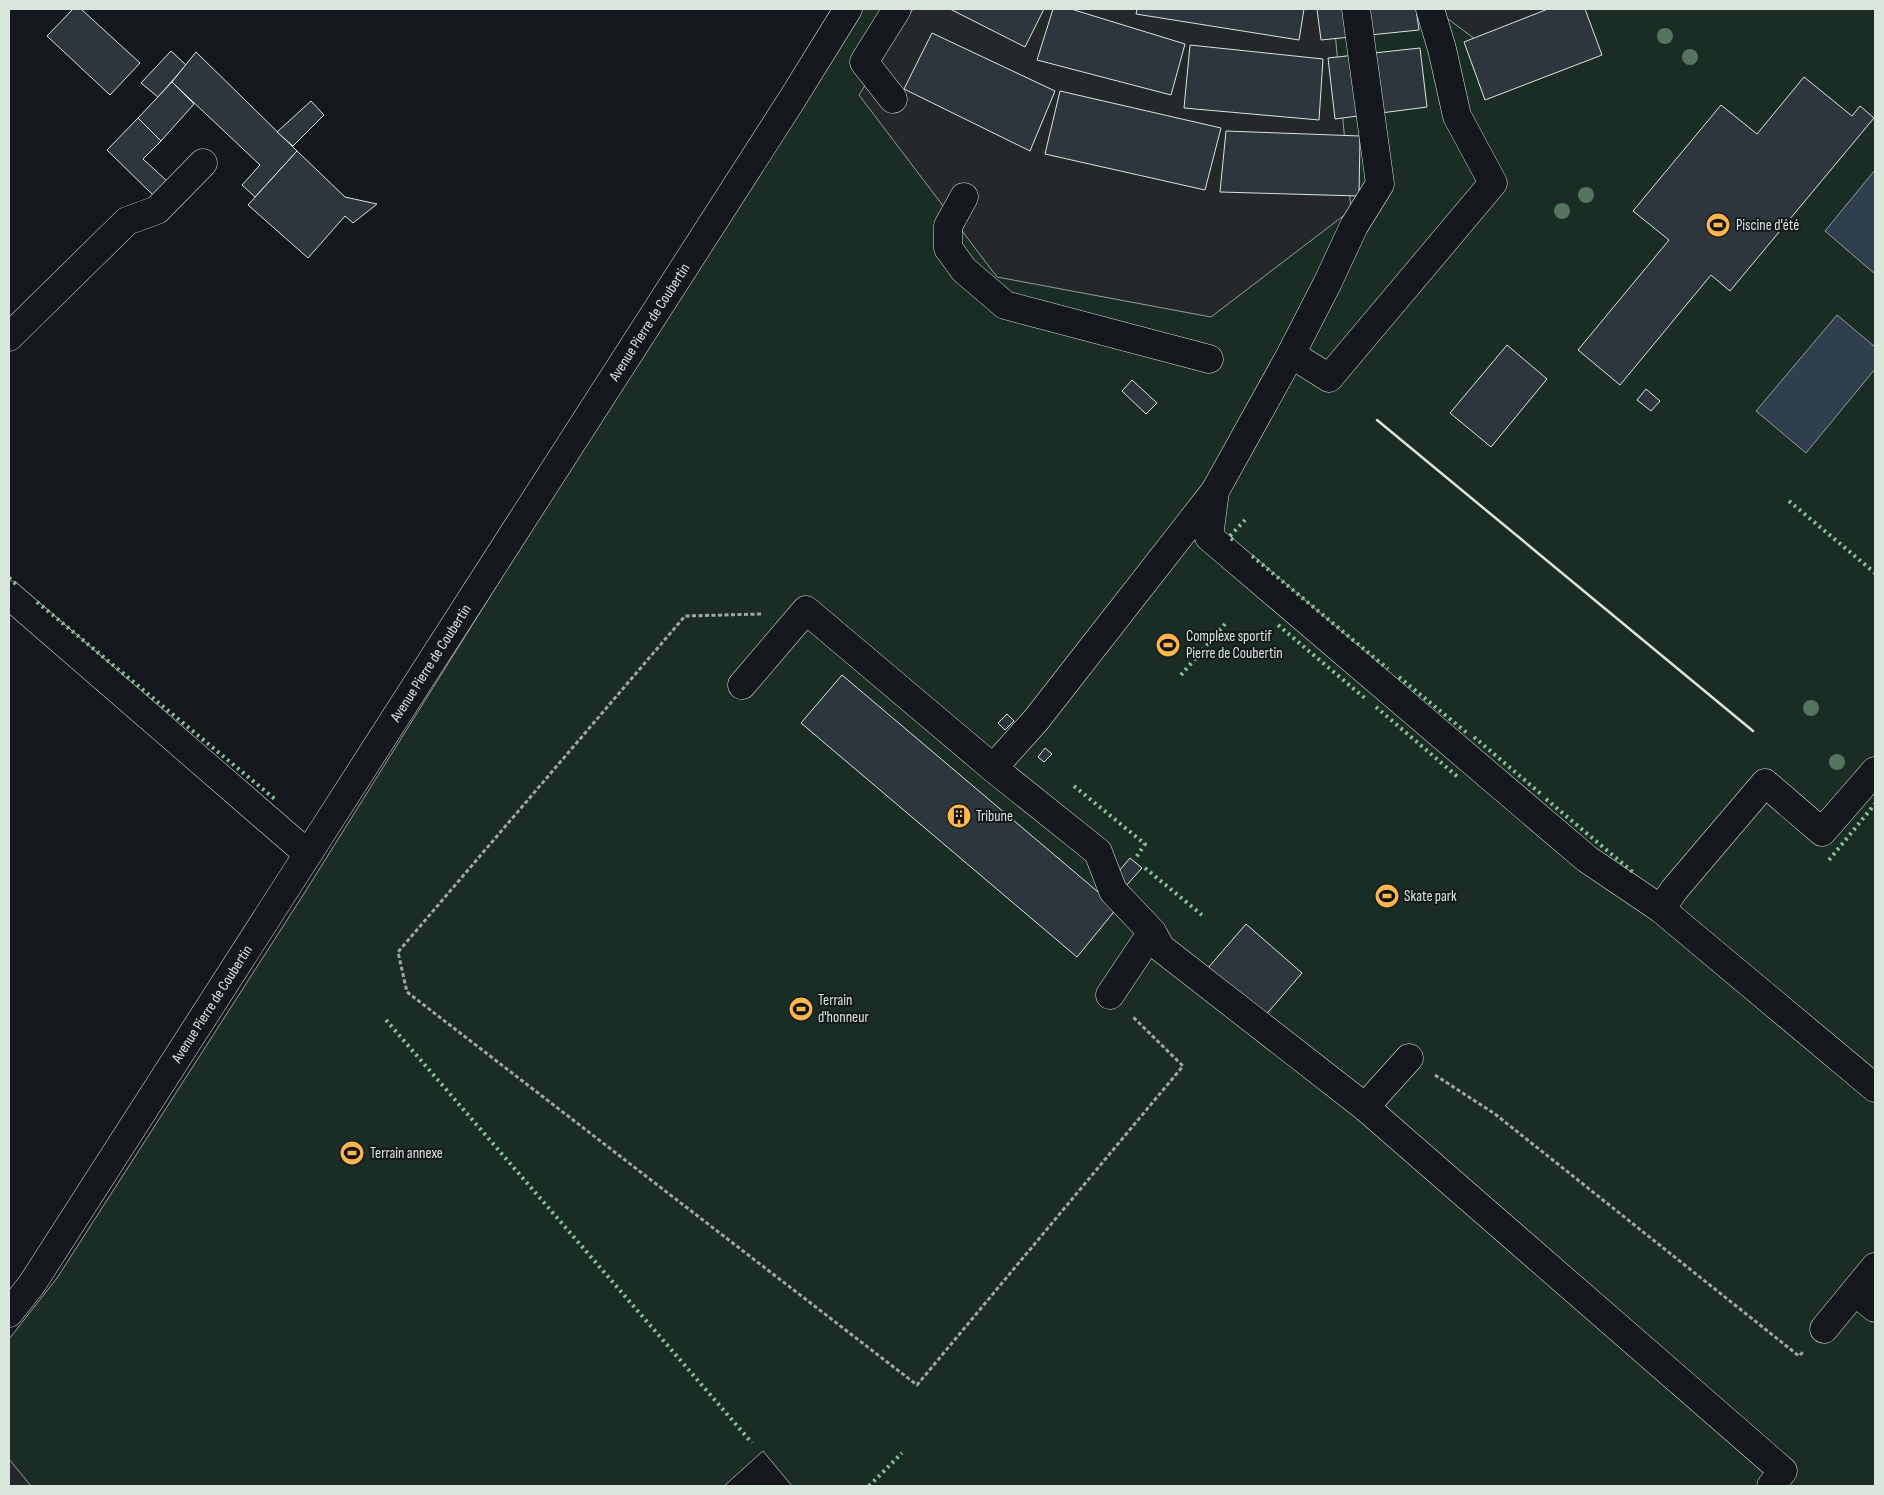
<svg xmlns="http://www.w3.org/2000/svg" width="1884" height="1495" font-family="'Sofia Sans Condensed',sans-serif">
	<style>
		.green { fill: #1a2d24; stroke: #939e99 }
		.parking { fill: #24282b; stroke: #939e99 }
		.water { fill: #2f3f4d; stroke: #939e99 }
		.building { fill: #2c363c; stroke: #d8e6dc }
		.lines { fill: none; stroke-linecap: round; stroke-linejoin: round }
		.minor-casing { stroke: #d8e6dc; stroke-width: 29 }
		.path { stroke: #9da8a2; stroke-width: 3; stroke-dasharray: 4 2.5; stroke-linecap: butt }
		.minor { stroke: #14181c; stroke-width: 28 }
		.hedge { stroke: #8ac095; stroke-width: 4; stroke-dasharray: 2.5 4; stroke-linecap: butt }
		.wall { stroke: #d8e6dc; stroke-width: 2.5 }
		.tree { fill: #55745f }
		.labels { text-anchor: middle; dominant-baseline: central; stroke-width: 4; stroke-linejoin: round; paint-order: stroke }
		.poi-label { font-size: 15px; fill: #d8e6dc; stroke: #14181c; text-anchor: start }
		.street-label { font-size: 15px; fill: #d8e6dc; stroke: #14181c }
	</style>
	<rect width="100%" height="100%" fill="#14181c"/>
	<!-- green -->
	<path class="green" d="M858,9H1875V1486H792L763,1451L724,1486H9V1339L57,1278L305,892Z"/>
	<!-- parking -->
	<g class="parking">
		<path d="M913,9H1333L1351,210L1211,317L997,277L859,95Z"/>
		<path d="M1440,9H1577L1518,71L1440,13Z"/>
		<path d="M9,1459L31,1486H9Z"/>
	</g>
	<!-- water -->
	<g class="water">
		<path d="M1875,170V274L1825,231Z"/>
		<path d="M1837,315L1875,347V369L1806,453L1756,411Z"/>
	</g>
	<!-- building -->
	<g class="building">
		<path d="M73,9H81L140,63L110,95L47,36Z"/>
		<path d="M950,9H1044L1025,47Z"/>
		<path d="M1053,9H1071L1185,44L1171,95L1037,60Z"/>
		<path d="M1137,9H1304L1299,40L1136,14Z"/>
		<path d="M1317,9H1416L1419,30L1321,40Z"/>
		<path d="M1548,9H1585L1602,55L1485,100L1464,42Z"/>
		<path d="M932,33L1055,91L1030,151L904,89Z"/>
		<path d="M1190,45L1323,59L1319,120L1184,108Z"/>
		<path d="M1420,48L1427,107L1335,119L1328,58Z"/>
		<path d="M171,51L186,65L158,97L141,83Z"/>
		<path d="M196,52L297,151L255,197L242,185L260,165L172,82Z"/>
		<path d="M1804,77L1852,116L1860,106L1874,118L1730,291L1711,275L1620,385L1578,350L1669,240L1633,211L1721,105L1757,134Z"/>
		<path d="M172,82L194,104L161,141L138,118Z"/>
		<path d="M1060,91L1221,128L1205,190L1045,154Z"/>
		<path d="M311,101L324,115L293,146L277,132Z"/>
		<path d="M138,118L161,141L143,159L167,181L154,196L107,150Z"/>
		<path d="M1226,131L1360,136L1359,196L1220,192Z"/>
		<path d="M297,151L345,197L377,204L353,223L345,216L308,258L248,205Z"/>
		<path d="M1507,345L1547,379L1491,447L1450,413Z"/>
		<path d="M1132,380L1157,403L1146,414L1122,391Z"/>
		<path d="M1646,389L1660,401L1651,411L1637,400Z"/>
		<path d="M842,675L1117,908L1077,957L801,723Z"/>
		<path d="M1007,714L1014,721L1005,730L998,723Z"/>
		<path d="M1045,748L1052,754L1044,762L1038,757Z"/>
		<path d="M1130,858L1142,868L1124,888L1113,878Z"/>
		<path d="M1246,924L1302,973L1264,1017L1208,968Z"/>
	</g>
	<g class="lines">
		<defs>
			<g id="minor">
				<path d="M1430,9L1442,49L1457,116L1493,183L1329,378L1291,354L1215,491L1209,537L1587,859L1661,909L1875,1088"/>
				<path d="M893,99L864,62L897,9"/>
				<path d="M964,197L948,226V248L964,270L1005,305L1209,359"/>
				<path d="M9,337L127,221L157,210L203,163"/>
				<path d="M1291,354L1328,282L1354,226L1380,184L1356,9"/>
				<path d="M9,595L308,854"/>
				<path d="M742,685L806,610L993,768L1098,852L1113,891L1152,932L1161,948L1365,1107"/>
				<path d="M993,768L1036,720L1215,491"/>
				<path d="M1661,909L1674,890L1765,783L1822,832L1875,771"/>
				<path d="M1110,995L1152,932"/>
				<path d="M1409,1058L1365,1107L1783,1471L1771,1486"/>
				<path d="M1855,1292L1875,1308"/>
				<path id="s1" d="M9,1313L32,1284L791,101L848,9"/>
				<path d="M1824,1329L1875,1267"/>
			</g>
		</defs>
		<!-- minor casing -->
		<use href="#minor" class="minor-casing"/>
		<!-- path -->
		<g class="path">
			<path d="M761,614L685,616L398,952L407,992L917,1385L1183,1066L1132,1016"/>
			<path d="M1435,1075L1495,1114L1799,1356L1803,1352"/>
		</g>
		<!-- minor -->
		<use href="#minor" class="minor"/>
		<!-- hedge -->
		<g class="hedge">
			<path d="M1789,501L1875,573"/>
			<path d="M1233,540L1229,537L1245,520"/>
			<path d="M1252,556L1388,669"/>
			<path d="M9,578L17,585"/>
			<path d="M37,602L276,800"/>
			<path d="M1278,625L1367,700"/>
			<path d="M1181,675L1225,624"/>
			<path d="M1399,677L1467,733"/>
			<path d="M1376,707L1459,778"/>
			<path d="M1474,737L1541,794"/>
			<path d="M1074,786L1145,844L1135,859"/>
			<path d="M1546,799L1635,874"/>
			<path d="M1829,860L1875,804"/>
			<path d="M1145,868L1202,915"/>
			<path d="M386,1020L752,1443"/>
			<path d="M869,1486L902,1453"/>
		</g>
		<!-- wall -->
		<path class="wall" d="M1377,420L1753,731"/>
	</g>
	<!-- trees -->
	<g class="tree">
		<circle cx="1665" cy="36" r="8"/>
		<circle cx="1690" cy="57" r="8"/>
		<circle cx="1586" cy="195" r="8"/>
		<circle cx="1562" cy="211" r="8"/>
		<circle cx="1811" cy="708" r="8"/>
		<circle cx="1837" cy="762" r="8"/>
	</g>
	<!-- icons -->
	<defs>
		<symbol id="stadium-disc" viewBox="-11 -11 22 22"><circle r="9.5" fill="#ffb74d" stroke="#14181c"/><path d="M0-5a6.5 5 0 1 0 0 10a6.5 5 0 1 0 0-10ZM-3.5-1.8h7v3.6h-7Z" fill="#111"/></symbol>
		<symbol id="building-disc" viewBox="-11 -11 22 22"><circle r="9.5" fill="#ffb74d" stroke="#14181c"/><path d="M-4-6H4V6H1V3H-1V6H-4ZM-2.5-4.3h1.7v1.8h-1.7ZM.8-4.3h1.7v1.8H.8ZM-2.5-1h1.7V.8h-1.7ZM.8-1h1.7V.8H.8Z" fill="#111"/></symbol>
	</defs>
	<g fill-rule="evenodd">
		<use href="#stadium-disc" x="1704" y="211" width="28" height="28"/>
		<use href="#stadium-disc" x="1154" y="631" width="28" height="28"/>
		<use href="#building-disc" x="945" y="802" width="28" height="28"/>
		<use href="#stadium-disc" x="1373" y="882" width="28" height="28"/>
		<use href="#stadium-disc" x="787" y="995" width="28" height="28"/>
		<use href="#stadium-disc" x="338" y="1139" width="28" height="28"/>
	</g>
	<g class="labels">
		<!-- poi labels -->
		<g class="poi-label">
			<text x="1736" y="225">Piscine d'été</text>
			<text x="1186" y="636">Complexe sportif<tspan x="1186" dy="17">Pierre de Coubertin</tspan></text>
			<text x="976" y="816">Tribune</text>
			<text x="1404" y="896">Skate park</text>
			<text x="818" y="1000">Terrain<tspan x="818" dy="17">d'honneur</tspan></text>
			<text x="370" y="1153">Terrain annexe</text>
		</g>
		<!-- street labels -->
		<g class="street-label">
			<text stroke="none"><textPath href="#s1" startOffset="1180">Avenue Pierre de Coubertin</textPath></text>
			<text stroke="none"><textPath href="#s1" startOffset="775">Avenue Pierre de Coubertin</textPath></text>
			<text stroke="none"><textPath href="#s1" startOffset="370">Avenue Pierre de Coubertin</textPath></text>
		</g>
	</g>
	<!-- border -->
	<rect width="1884" height="1495" fill="none" stroke="#d8e6dc" stroke-width="20"/>
</svg>
